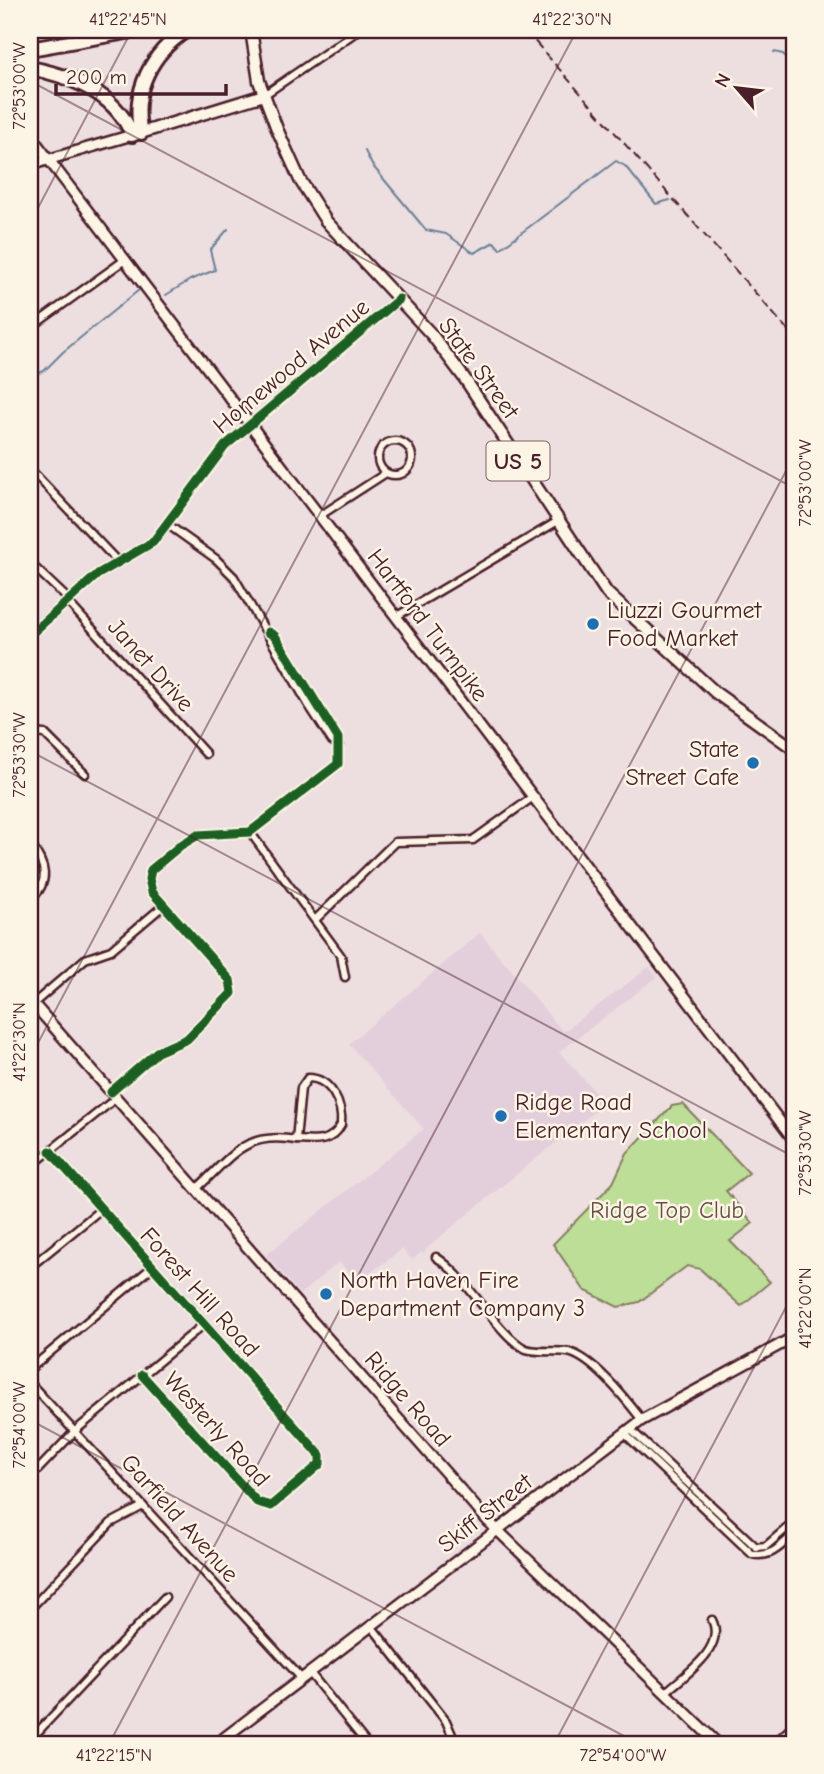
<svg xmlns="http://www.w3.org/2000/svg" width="824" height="1774" font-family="'Comic Neue',sans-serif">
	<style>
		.built { fill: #e3cedb }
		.green { fill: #bdde97; stroke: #847e61; stroke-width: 2 }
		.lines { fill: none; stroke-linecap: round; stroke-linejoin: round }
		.stream { stroke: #6b8198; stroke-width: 2 }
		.minor-casing { stroke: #4a1f2b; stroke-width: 11 }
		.secondary-casing { stroke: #4a1f2b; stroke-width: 14 }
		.primary-casing { stroke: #4a1f2b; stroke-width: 15 }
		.motorway-casing { stroke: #4a1f2b; stroke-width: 18 }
		.minor { stroke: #fcf5e5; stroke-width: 6 }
		.secondary { stroke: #fcf5e5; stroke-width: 9 }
		.primary { stroke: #fcf5e5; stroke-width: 10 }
		.motorway { stroke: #fcf5e5; stroke-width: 12 }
		.rail { stroke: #4a1f2b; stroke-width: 2; stroke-dasharray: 10 5; stroke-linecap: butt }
		.cycleway-casing { stroke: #fcf5e5; stroke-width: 13 }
		.cycleway { stroke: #1b5e20; stroke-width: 9 }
		.ticks { fill: none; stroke: #4a1f2b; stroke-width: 2; stroke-opacity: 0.45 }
		.poi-dot { fill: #1f6fb2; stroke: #fcf5e5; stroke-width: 2.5 }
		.labels { text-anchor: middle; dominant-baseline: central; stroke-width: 5; stroke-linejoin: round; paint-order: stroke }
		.shield { fill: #fcf5e5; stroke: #7f5f63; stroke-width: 2 }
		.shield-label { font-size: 23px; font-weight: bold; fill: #4a1f2b }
		.street-label { font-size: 24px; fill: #4a1f2b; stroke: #fcf5e5 }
		.poi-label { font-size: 24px; fill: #4a1f2b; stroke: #fcf5e5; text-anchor: start }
		.park-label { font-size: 24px; fill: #674f46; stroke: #fcf5e5 }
		.neatline { fill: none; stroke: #4a1f2b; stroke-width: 2.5 }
		.ticks-label { font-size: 18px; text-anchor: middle; fill: #4a1f2b }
	</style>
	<rect width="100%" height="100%" fill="#eddedf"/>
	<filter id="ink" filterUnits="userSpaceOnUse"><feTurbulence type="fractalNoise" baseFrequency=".0143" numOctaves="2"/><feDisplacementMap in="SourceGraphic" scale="14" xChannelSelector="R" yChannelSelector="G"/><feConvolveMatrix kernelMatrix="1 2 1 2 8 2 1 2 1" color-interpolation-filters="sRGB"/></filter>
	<g filter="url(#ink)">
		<!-- built -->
		<path class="built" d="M480,933L563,1032L649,967L657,977L559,1052L605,1103L475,1208L427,1248L424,1254L422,1252L412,1260L402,1249L358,1282L339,1262L300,1294L266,1255L424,1129L349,1044Z"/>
		<!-- green -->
		<path class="green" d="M683,1104L749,1173L726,1191L753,1223L730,1241L770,1282L741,1306L700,1269L687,1266L639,1302L618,1307L584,1290L553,1244L613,1183L627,1153L672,1106Z"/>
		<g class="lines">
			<!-- stream -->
			<g class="stream">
				<path d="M774,52L783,54L794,65"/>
				<path d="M365,151L372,165L426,230L446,234L474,253L494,242L500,249L616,161L625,166L656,204L670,200"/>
				<path d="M166,295L190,280L215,270L210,250L228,229"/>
				<path d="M30,382L33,375L44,371L63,352L139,290"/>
			</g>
			<defs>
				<g id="minor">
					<path d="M264,95L359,30"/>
					<path d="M30,328L126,259"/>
					<circle cx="395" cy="458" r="17"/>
					<path d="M30,469L118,562"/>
					<path d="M321,515L386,473"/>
					<path d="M167,524L216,559L234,577L308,704L332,741L339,745"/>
					<path d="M30,563L69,600"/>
					<path d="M67,601L206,754"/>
					<path d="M397,616L558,521"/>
					<path d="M30,635L98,574L153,542L225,446L399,299"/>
					<path d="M30,733L45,734L85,774"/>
					<path d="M250,832L341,956L345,977"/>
					<path d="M30,844C46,864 51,882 30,900"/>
					<path d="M30,861L36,877L30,885"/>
					<path d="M316,919L395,842L473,840L533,797"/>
					<path d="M33,1004L85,959L111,950L163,906"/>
					<path d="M308,1078C331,1078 343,1105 341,1125C331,1144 314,1141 296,1140L301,1088Z"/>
					<path d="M111,1092L157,1052L187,1039L232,993L230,980L152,892L149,879L151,870L181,845L198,835L250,832L338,764V738L275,636L268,632"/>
					<path d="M50,1151L320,1455V1464L271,1506L257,1502L142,1375"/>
					<path d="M30,1167L116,1098"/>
					<path d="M196,1189C232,1157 243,1131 296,1140"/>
					<path d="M436,1257C468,1277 499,1337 526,1349C537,1353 556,1350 568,1352C593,1357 627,1401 642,1420"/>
					<path d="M30,1267L100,1210"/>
					<path d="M30,1369L151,1268"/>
					<path d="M30,1383L302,1679"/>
					<path d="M630,1429L756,1547L766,1546L794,1522"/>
					<path d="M624,1433L752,1554C770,1559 782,1545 794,1534"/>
					<path d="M30,1478L75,1431L203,1325"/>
					<path d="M30,1609L111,1523L143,1506"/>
					<path d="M372,1627L446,1721L456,1744"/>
					<path d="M310,1673L367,1744"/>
					<path d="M667,1691C686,1674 726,1648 712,1620"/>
					<path d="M30,1740L165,1597"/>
					<path d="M774,1744L794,1725"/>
				</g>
				<g id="secondary">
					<path d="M30,135L794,1140"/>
					<path d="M30,165L132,135"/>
					<path d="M30,1000L488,1521L718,1744"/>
					<path d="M216,1744L642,1420L794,1337"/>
				</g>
				<g id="primary">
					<path d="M251,30L259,81L277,129L300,180L326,221L432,335L465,379L607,593L716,693L794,749"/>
					<path d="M134,135L264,95"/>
				</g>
				<g id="motorway">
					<path d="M30,49L138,30"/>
					<path d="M30,68C71,76 116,93 132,135"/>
					<path d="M141,133C131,91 152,52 187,30"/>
				</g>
			</defs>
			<!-- minor casing -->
			<use href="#minor" class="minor-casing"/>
			<!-- secondary casing -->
			<use href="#secondary" class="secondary-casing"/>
			<!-- primary casing -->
			<use href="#primary" class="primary-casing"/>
			<!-- motorway casing -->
			<use href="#motorway" class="motorway-casing"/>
			<!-- minor -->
			<use href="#minor" class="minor"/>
			<!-- secondary -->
			<use href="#secondary" class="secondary"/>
			<!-- primary -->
			<use href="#primary" class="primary"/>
			<!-- motorway -->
			<use href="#motorway" class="motorway"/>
			<!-- rail -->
			<path class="rail" d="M525,30L794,337"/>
			<defs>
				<g id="cycleway">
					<path d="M30,635L98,574L153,542L225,446L399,299"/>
					<path d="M111,1092L157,1052L187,1039L232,993L230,980L152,892L149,879L151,870L181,845L198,835L250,832L338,764V738L275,636L268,632"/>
					<path d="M50,1151L320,1455V1464L271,1506L257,1502L142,1375"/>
				</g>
			</defs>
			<!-- cycleway casing -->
			<use href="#cycleway" class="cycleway-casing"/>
			<!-- cycleway -->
			<use href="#cycleway" class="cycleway"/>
		</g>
	</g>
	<!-- ticks -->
	<path class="ticks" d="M30,81L794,488M30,223L132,30M30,751L794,1157M30,1058L577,30M30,1420L639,1744M109,1744L794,456M554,1744L794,1292"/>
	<!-- markers -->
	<g class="poi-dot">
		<circle cx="593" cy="624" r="7"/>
		<circle cx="753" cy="763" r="7"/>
		<circle cx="501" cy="1116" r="7"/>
		<circle cx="326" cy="1294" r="7"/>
	</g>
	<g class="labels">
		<!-- shield labels -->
		<rect class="shield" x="486.5" y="441.5" width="63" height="39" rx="5"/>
		<g class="shield-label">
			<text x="518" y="461">US 5</text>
		</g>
		<!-- street labels -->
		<g class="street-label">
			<text transform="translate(291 366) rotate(-40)">Homewood Avenue</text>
			<text transform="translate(479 368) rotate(54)">State Street</text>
			<text transform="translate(428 625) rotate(53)">Hartford Turnpike</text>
			<text transform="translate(151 665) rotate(48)">Janet Drive</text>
			<text transform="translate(200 1292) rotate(48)">Forest Hill Road</text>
			<text transform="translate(408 1399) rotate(49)">Ridge Road</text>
			<text transform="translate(217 1429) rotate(48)">Westerly Road</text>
			<text transform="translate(485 1513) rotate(-38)">Skiff Street</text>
			<text transform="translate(180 1518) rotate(48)">Garfield Avenue</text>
		</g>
		<!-- poi labels -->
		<g class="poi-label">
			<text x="607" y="610">Liuzzi Gourmet<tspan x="607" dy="28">Food Market</tspan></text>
			<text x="739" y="749" text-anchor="end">State<tspan x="739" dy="28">Street Cafe</tspan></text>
			<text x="515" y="1102">Ridge Road<tspan x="515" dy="28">Elementary School</tspan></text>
			<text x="340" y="1280">North Haven Fire<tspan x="340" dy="28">Department Company 3</tspan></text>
		</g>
		<!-- park labels -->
		<g class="park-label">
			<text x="667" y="1210">Ridge Top Club</text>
		</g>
	</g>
	<!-- margin -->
	<rect width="824" height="1774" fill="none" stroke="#fcf5e5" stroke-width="77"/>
	<!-- north arrow -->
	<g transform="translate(737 88) rotate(298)" stroke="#fcf5e5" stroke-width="5" paint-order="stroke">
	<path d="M0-5L12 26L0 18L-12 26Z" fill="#4a1f2b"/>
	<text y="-10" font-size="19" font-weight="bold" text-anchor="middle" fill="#4a1f2b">N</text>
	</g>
	<!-- scale -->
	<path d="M56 84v10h170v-10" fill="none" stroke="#4a1f2b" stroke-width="3.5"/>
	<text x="66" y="84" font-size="21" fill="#4a1f2b" stroke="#fcf5e5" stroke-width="5" paint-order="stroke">200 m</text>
	<rect x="38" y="38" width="748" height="1698" class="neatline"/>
	<g class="ticks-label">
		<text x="128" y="25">41°22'45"N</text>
		<text x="572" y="25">41°22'30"N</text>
		<text transform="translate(19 86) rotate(-90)" y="6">72°53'00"W</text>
		<text transform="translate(805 483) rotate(-90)" y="6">72°53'00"W</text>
		<text transform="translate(19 755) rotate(-90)" y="6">72°53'30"W</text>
		<text transform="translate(19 1042) rotate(-90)" y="6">41°22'30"N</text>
		<text transform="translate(805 1153) rotate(-90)" y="6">72°53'30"W</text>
		<text transform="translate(805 1308) rotate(-90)" y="6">41°22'00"N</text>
		<text transform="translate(19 1425) rotate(-90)" y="6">72°54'00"W</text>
		<text x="114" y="1761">41°22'15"N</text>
		<text x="623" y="1761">72°54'00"W</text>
	</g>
</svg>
